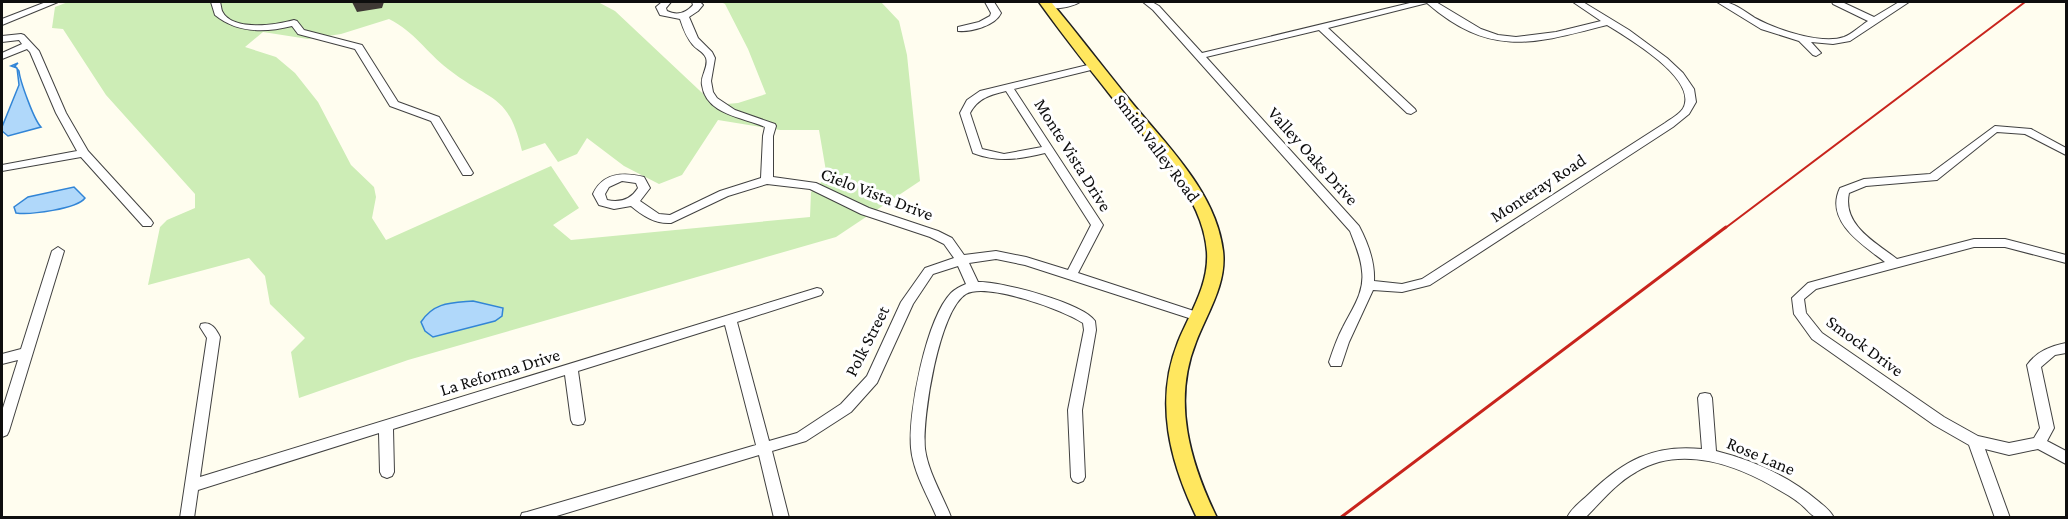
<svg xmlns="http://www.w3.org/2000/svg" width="2068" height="519" font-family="'Crimson Pro',serif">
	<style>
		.green { fill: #cdedb6; fill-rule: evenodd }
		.water { fill: #b0d8fa; stroke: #3285d6; stroke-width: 1.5 }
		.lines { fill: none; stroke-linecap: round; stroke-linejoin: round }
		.minor-casing { stroke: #414141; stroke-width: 2 }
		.major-casing { stroke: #1f1f1f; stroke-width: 3 }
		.minor { fill: #fff; fill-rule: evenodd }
		.major { fill: #ffe75f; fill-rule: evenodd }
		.rail-far1 { stroke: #c8241c; stroke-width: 2 }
		.rail { stroke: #c8241c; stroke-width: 3 }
		.shaded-wall { fill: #3e3834 }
		.labels { text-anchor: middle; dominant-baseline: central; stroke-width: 6; stroke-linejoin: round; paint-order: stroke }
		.street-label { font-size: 18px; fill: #0e0e0e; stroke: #fff }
	</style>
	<rect width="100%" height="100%" fill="#fffdef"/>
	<!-- green -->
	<path class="green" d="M68,2H598L615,11L715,105L738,103L766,94L748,49L725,4L721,2H881L899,21L907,55L920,181L836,237L408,360L299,398L291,352L305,338L270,304L265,276L249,258L148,285L160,227L167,220L195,208V194L106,95L63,29L52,28L55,7ZM389,19C415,32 426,52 448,69C490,102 508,92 522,151L545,143L558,162L577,154L587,138L624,166L659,184L682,175L718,120L780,130H819L827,177L811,192L810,217L571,240L553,225L579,208L551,166L386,240L372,218L376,197L374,187L351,165L318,102L295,73L276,57L245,47L263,32L308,39L341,34Z"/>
	<!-- water -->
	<g class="water">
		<path d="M18,63L15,66L19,71C20,81 34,120 41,127L8,136L2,131V127L19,85L17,68L11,66Z"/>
		<path d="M74,187L85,198C77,209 30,215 16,213L14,207L28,197Z"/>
		<path d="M473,301L503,308L502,316L495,321L433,337L425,331L421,322C434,302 451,303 473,301Z"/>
	</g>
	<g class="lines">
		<defs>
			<g id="minor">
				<path d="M46,2H58L2,25V19Z"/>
				<path d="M211,2H220C221,5 221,8 222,11C232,32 276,25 294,20L297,21L304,30L362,45L398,102L439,117L473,173L471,175H463L431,121L390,106L355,49L298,34L292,26C264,33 237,33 215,15Z"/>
				<path d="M662,2H671L666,8L667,11C677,16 686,13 693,5L692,2H700L703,5L698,11L689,17L698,38L712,52L715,58L711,81L713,92L717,98L735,110L775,124L776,126L773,136V177L816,183L869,208L938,231L952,238L964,255L996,251L1026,257L1068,270L1091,225L1045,153C1020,159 999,163 973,153L960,113L967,100L980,91L1096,63L1099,64V68L1014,89L1103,225L1078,273L1203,314L1205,317L1203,320H1195L1025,265L996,259L969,263L978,282C1000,281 1083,303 1095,321L1096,330L1082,410L1085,477L1083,481L1078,483L1073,481L1071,477L1068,410L1084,330L1083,323C1064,310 986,282 966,294C939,310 922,418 925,449C928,472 943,496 951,517L937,518C928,496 913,472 911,448C908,413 926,319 951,293C955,289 961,286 966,284L958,266L933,274L913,304L877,383L851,412L806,441L772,451L789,518H774L759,455L550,518H520L522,513L527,512L756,445L725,325L578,371L585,420L583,424L578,425L573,424L571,420L565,375L393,429L394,472L392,476L387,478L382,476L380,472L379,433L198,490L194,518H180L207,338L200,327L201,324C211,321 216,329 220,337L200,477L817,288L821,289L823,292L821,295L737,322L769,441L797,433L841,404L867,376L901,302L925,268L954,258L944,244L930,237L861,214L810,189L767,184L728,196L671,223C655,224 643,216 631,206L614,209L599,205L593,194C603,172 624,172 644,177L650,188L640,201L659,214L670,215L720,191L761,178L763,136L765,127C743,117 706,115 702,85C700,76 709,67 706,58C704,52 696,49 693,45C686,37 683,28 680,19L660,15L656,7ZM1006,91L1042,147L1004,154L982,149L970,113C978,98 990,95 1006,91ZM622,181L636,183L638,188C631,199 621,203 607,200L605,194L609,187Z"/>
				<path d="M985,2H994L1001,13C995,26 971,32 958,31V27L979,22L990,16L991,13Z"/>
				<path d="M1060,2H1080C1072,7 1052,11 1044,6L1046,4Z"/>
				<path d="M1143,2H1152L1159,6L1202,53L1414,2H1436L1481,29L1498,35L1516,37L1556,32L1601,21L1573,2H1583L1629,30L1667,58L1683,73L1694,89L1696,102L1689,114L1673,127L1430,285L1402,292L1373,290L1349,342L1341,366H1331L1329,362C1333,350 1337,338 1343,327C1352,309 1365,292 1362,271C1361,257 1355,244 1350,231L1153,10ZM1427,3C1490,58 1534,44 1607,25C1628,38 1691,75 1685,103C1684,112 1672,118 1665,123L1422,279L1402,284L1374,281C1375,262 1368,243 1359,226L1206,57L1319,30L1407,113L1411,114L1416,111L1415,109L1328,28Z"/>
				<path d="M1717,2C1731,0 1743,10 1755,18C1775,29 1821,45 1844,37C1852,34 1860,26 1868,21L1833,4L1832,2H1842L1874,17L1899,2H1909L1850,41L1833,44L1811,42L1821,53L1816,56L1813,55L1799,41L1761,29Z"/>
				<path d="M21,34L24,35L39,51L66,113L88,151L151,220L153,223L151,226H143L81,157L2,171V165L77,151L56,113L30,52L27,49L2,59V53L22,44L19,40L2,42V36Z"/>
				<path d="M1995,126L2031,129L2066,148V155L2025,134L1997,132L1937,180L1866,186L1849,193C1842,225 1875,242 1897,259L1974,239H2005L2066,255V263L2005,247H1974L1816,289L1804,299L1806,313L1822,333L1944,417L1978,436L2009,443L2034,438L2040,428L2027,365C2037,351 2051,346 2066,343V353L2055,355L2041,367L2054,428L2047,441L2066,451V464L2038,449L2009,455L1985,449L2010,518H1995L1969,445L1934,425L1812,339L1794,314L1792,298L1808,283L1885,262C1863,245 1824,221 1840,188L1864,179L1930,174Z"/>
				<path d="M58,247L64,251L9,431L7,435L2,437V411L18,360L2,364V354L21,349L52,251Z"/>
				<path d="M1705,393L1710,394L1712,398L1716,451C1752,460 1789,476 1818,501C1824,506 1831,511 1834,518C1829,518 1820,519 1816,517C1812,516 1808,511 1805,508C1798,501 1788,495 1779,490C1738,465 1681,444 1636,472C1616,483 1601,502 1585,518H1567C1571,508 1582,501 1589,494C1623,461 1653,444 1702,449L1698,398L1700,394Z"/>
			</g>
			<path id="major" d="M1039,2H1051C1077,33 1102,66 1128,98C1164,143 1216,191 1223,251C1227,284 1207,313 1196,342C1172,402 1190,462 1217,518H1197C1170,462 1154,402 1178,342C1190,313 1209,285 1207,252C1203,195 1153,148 1119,106C1092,72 1064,37 1039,2Z"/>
		</defs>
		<!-- minor casing -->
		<use href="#minor" class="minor-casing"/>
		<!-- major casing -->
		<use href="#major" class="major-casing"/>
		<!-- minor -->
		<use href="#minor" class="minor"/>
		<!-- major -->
		<use href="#major" class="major"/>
		<!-- rail-far1 -->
		<path class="rail-far1" d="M1724,229L2025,2"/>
		<!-- rail -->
		<path class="rail" d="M1340,518L1726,227"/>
	</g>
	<!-- shaded-wall -->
	<path class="shaded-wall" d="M352,2H384L382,8L357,12Z"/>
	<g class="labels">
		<!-- street labels -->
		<g class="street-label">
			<text transform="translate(1157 148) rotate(53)">Smith Valley Road</text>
			<text transform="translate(1073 155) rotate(58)">Monte Vista Drive</text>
			<text transform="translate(1313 156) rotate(48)">Valley Oaks Drive</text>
			<text transform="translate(1538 188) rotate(-33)">Monteray Road</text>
			<text transform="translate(877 194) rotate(21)">Cielo Vista Drive</text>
			<text transform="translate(867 341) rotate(-63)">Polk Street</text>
			<text transform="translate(1865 346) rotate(36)">Smock Drive</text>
			<text transform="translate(500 372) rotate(-17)">La Reforma Drive</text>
			<text transform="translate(1761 456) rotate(23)">Rose Lane</text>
		</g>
	</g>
	<!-- border -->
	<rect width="2068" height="519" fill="none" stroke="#0e0e0e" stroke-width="6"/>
</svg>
